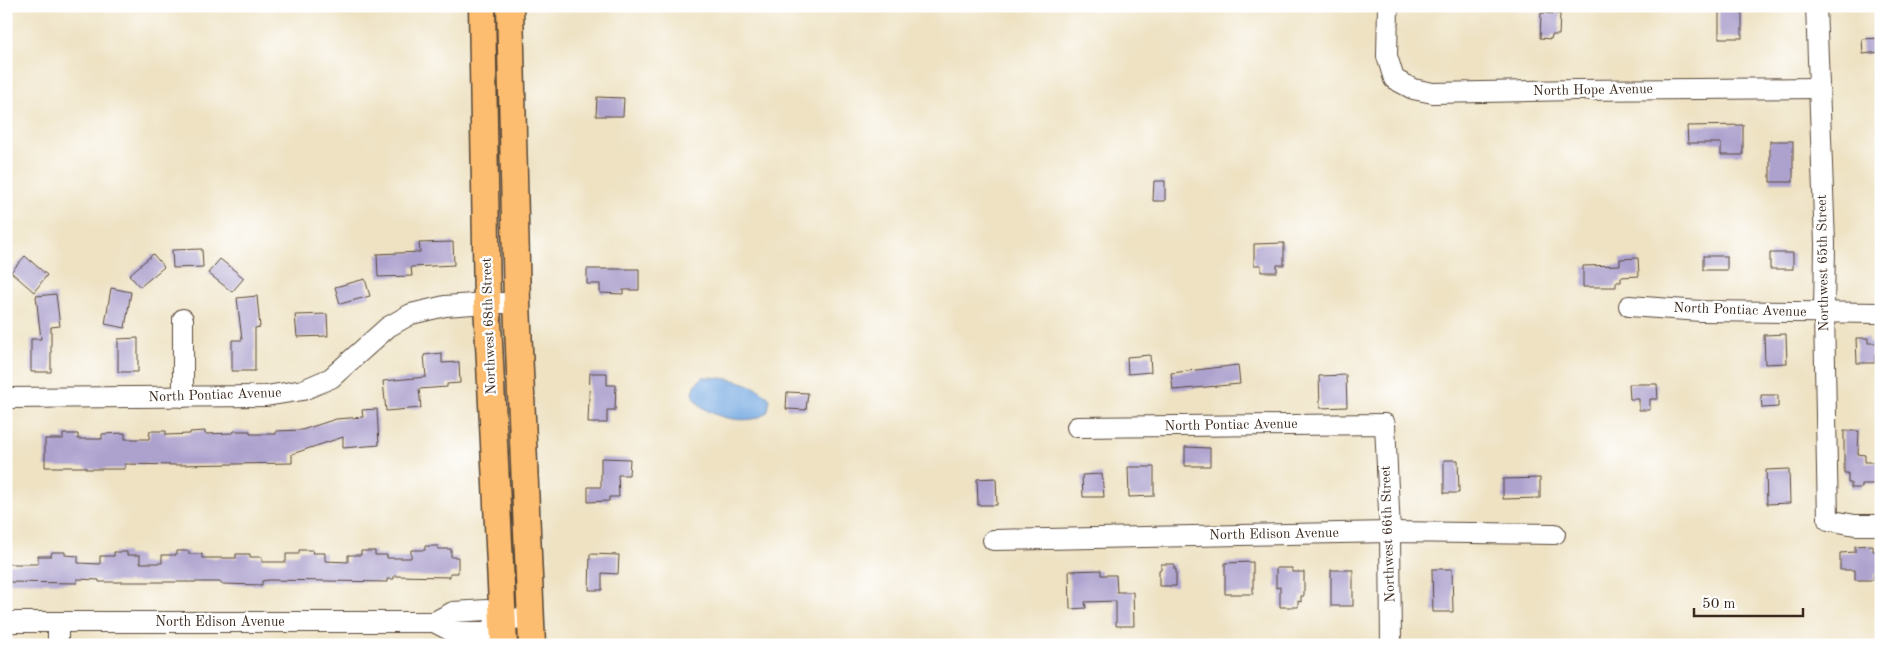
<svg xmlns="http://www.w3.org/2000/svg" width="1887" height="651" font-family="'Old Standard TT',serif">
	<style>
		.water { fill: #73a8e0; stroke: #57697f }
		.building { fill: #ada2ce }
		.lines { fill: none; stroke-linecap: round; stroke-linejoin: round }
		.minor-casing { stroke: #564637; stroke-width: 22 }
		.major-casing { stroke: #564637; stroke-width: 29 }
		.minor { stroke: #fff; stroke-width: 20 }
		.major { stroke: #fcbd6f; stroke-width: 26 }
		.labels { text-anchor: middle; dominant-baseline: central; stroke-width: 4.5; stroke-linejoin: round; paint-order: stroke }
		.street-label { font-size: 14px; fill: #3b2a1e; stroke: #fff }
	</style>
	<rect width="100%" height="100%" fill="#fff"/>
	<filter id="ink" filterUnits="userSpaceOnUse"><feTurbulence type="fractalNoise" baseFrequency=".02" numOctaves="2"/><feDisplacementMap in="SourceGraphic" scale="10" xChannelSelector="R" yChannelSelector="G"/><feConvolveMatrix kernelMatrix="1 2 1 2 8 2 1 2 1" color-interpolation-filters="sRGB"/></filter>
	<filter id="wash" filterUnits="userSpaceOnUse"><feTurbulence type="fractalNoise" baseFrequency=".0096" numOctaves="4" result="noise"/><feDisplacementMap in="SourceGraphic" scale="20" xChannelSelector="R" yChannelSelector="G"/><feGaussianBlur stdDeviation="1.12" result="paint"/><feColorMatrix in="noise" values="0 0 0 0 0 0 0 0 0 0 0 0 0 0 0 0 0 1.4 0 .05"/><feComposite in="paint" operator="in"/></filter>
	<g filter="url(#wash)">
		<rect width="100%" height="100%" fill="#eee2c3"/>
		<!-- water -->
		<path class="water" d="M703,377C725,377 754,381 770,399L768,411C754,428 709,418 697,402C694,399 694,395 693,391L696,384Z"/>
		<g id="blocks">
			<!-- building -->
			<g class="building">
				<rect x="1719" y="11" width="23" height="27"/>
				<path d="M1541,13L1560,14L1559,35H1552L1551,39L1540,38Z"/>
				<path d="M1881,38V52L1863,54L1862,39Z"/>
				<path d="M597,97L624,98L623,116H596Z"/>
				<path d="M1743,125V155H1721V143H1688L1687,126Z"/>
				<rect x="1770" y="141" width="23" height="41"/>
				<path d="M1154,181H1165V201H1153Z"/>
				<path d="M453,242L454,265L411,267L412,276L378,277L377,254L420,252L419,243Z"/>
				<path d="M1284,243V265H1277V272H1261V265H1254V244Z"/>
				<path d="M202,249L203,267L173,268L172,250Z"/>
				<rect x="1770" y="253" width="23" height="16"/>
				<path d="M153,254L164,267L140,287L129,275Z"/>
				<path d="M25,256L47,275L34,292L11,272Z"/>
				<rect x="1703" y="256" width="24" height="14"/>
				<path d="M1638,258L1639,276L1621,277V282H1616V287H1583V266L1620,265V259Z"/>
				<path d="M220,259L244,278L232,292L208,273Z"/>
				<path d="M587,269H639V290H623V294L600,293V284H587Z"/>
				<path d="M365,279L370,296L340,304L335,287Z"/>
				<path d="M111,288L131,292L125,328L105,324Z"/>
				<path d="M56,294L60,326L51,327V372H31V339H41L36,296Z"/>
				<path d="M257,296L260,327L255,328V371H232V340H242L237,298Z"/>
				<path d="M327,314L328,336L297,337L295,315Z"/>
				<path d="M1786,334L1787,363L1765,364L1764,335Z"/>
				<path d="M138,338V372H118V339Z"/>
				<path d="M1856,338H1868V343H1881V354H1875V363H1857Z"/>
				<path d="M442,353V363L459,362L460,383L447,384V387L419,389L421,408L386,411L383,381L426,377L424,355Z"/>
				<path d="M1150,355L1151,372L1128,374L1127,357Z"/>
				<path d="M1238,365L1240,384L1173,390L1171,373Z"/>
				<path d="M590,373H607V385H616L615,410H607V423H588Z"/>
				<path d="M1346,375L1347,407L1320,408L1319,376Z"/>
				<path d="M1629,384H1657L1658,399H1650V410H1639V399H1630Z"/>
				<path d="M787,392L808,393L806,410L786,409Z"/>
				<path d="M1761,395H1778V407L1762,408Z"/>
				<path d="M377,409L379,445L343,448V437L292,454V463L176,465L125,464V469H86V467H45V439H63V434H78V439H102V434L125,433V439H149L150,431H166V435L190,434V432L205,431V434L233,433L234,431H250V434H276V431L302,430L336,419L363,417L362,410Z"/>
				<path d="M1844,431H1859L1858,454L1865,455V462H1881V484H1862V488H1851V483H1848V473H1844Z"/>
				<path d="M1185,447L1210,448V466H1185Z"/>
				<path d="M601,458L630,459L629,475H618L619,497H609V501L588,502V487H601Z"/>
				<path d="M1444,460H1458L1459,493H1444Z"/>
				<path d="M1128,467H1154V496L1129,497Z"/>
				<path d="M1789,469L1790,503L1767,504L1766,470Z"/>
				<path d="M1102,474L1104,497H1083L1082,475Z"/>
				<path d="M996,478L997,505H978L977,479Z"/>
				<path d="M1540,478V498L1503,499V479Z"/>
				<path d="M1873,545V551H1881V574H1874V580H1855V570H1840V553L1855,552V546Z"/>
				<path d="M425,546H438V549H451V557H458V573H450V577L394,576V579H387V582L269,580L262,581V585L221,584V582H99V580L77,579V583L6,582V564H38V556H51L52,552H65V555L78,556V563L100,564V556H114V552H127V555H140V563H162V555H176V551H189V554H202V558H236V554H250V557H262V562H286V554H299V550H313L312,553H325V561L348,562V555H361V551H375V555H387V558H411V550H425Z"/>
				<path d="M590,554L619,555L618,574L602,573V590H589Z"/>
				<path d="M1253,562V594H1225V563Z"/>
				<path d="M1161,564H1174V569H1176V586H1159V570L1161,569Z"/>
				<path d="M1276,568H1292V572H1304V596H1301V602L1298,601V607H1280V587L1276,588Z"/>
				<path d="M1432,569H1452L1453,612H1433Z"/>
				<path d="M1101,570V575H1116L1117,592H1133L1134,626H1116V601L1085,602L1086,608L1070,609L1069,571Z"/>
				<rect x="1331" y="570" width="22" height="36"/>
			</g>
		</g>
	</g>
	<g filter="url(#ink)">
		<use href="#blocks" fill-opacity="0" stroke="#564637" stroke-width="1"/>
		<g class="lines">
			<defs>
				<g id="minor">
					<path d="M1388,6L1387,56L1394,79L1413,89L1433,93L1575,90L1818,88"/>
					<path d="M1816,6L1825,244L1824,312L1828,520L1855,525H1881"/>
					<path d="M1629,306L1701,311L1881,313"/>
					<path d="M183,319V397"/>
					<path d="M6,398L266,396L303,390L331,378L388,327L411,314L445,306L487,303H517"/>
					<path d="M1077,427L1385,424L1390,532L1391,645"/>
					<path d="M993,540L1390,532L1555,534"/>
					<path d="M6,622H434L453,612L487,610L503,620"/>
					<path d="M58,622V645"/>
					<path d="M434,622L453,632H487L503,620L531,617"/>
				</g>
				<g id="major">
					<path d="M482,6L487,303L504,645"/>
					<path d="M510,6L517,303L532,645"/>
				</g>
			</defs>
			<!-- minor casing -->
			<use href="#minor" class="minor-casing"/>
			<!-- major casing -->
			<use href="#major" class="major-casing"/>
			<!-- minor -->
			<use href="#minor" class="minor"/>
			<!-- major -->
			<use href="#major" class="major"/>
		</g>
	</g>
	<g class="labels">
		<!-- street labels -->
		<g class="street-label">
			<text transform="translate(1593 90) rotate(-1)">North Hope Avenue</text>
			<text transform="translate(1823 263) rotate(-91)">Northwest 65th Street</text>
			<text transform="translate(1740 310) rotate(2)">North Pontiac Avenue</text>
			<text transform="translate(489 326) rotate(-92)">Northwest 68th Street</text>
			<text transform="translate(215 395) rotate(-2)">North Pontiac Avenue</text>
			<text transform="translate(1231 425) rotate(-1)">North Pontiac Avenue</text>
			<text transform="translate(1274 534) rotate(-1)">North Edison Avenue</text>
			<text transform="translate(1388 534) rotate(-92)">Northwest 66th Street</text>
			<text x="220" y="622">North Edison Avenue</text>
		</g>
	</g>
	<!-- margin -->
	<rect width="1887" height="651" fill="none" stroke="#fff" stroke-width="25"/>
	<!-- scale -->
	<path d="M1694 608v8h109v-8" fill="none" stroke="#3b2a1e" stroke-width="2.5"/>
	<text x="1702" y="608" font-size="15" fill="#3b2a1e" stroke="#ffffff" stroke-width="4" paint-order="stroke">50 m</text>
</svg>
